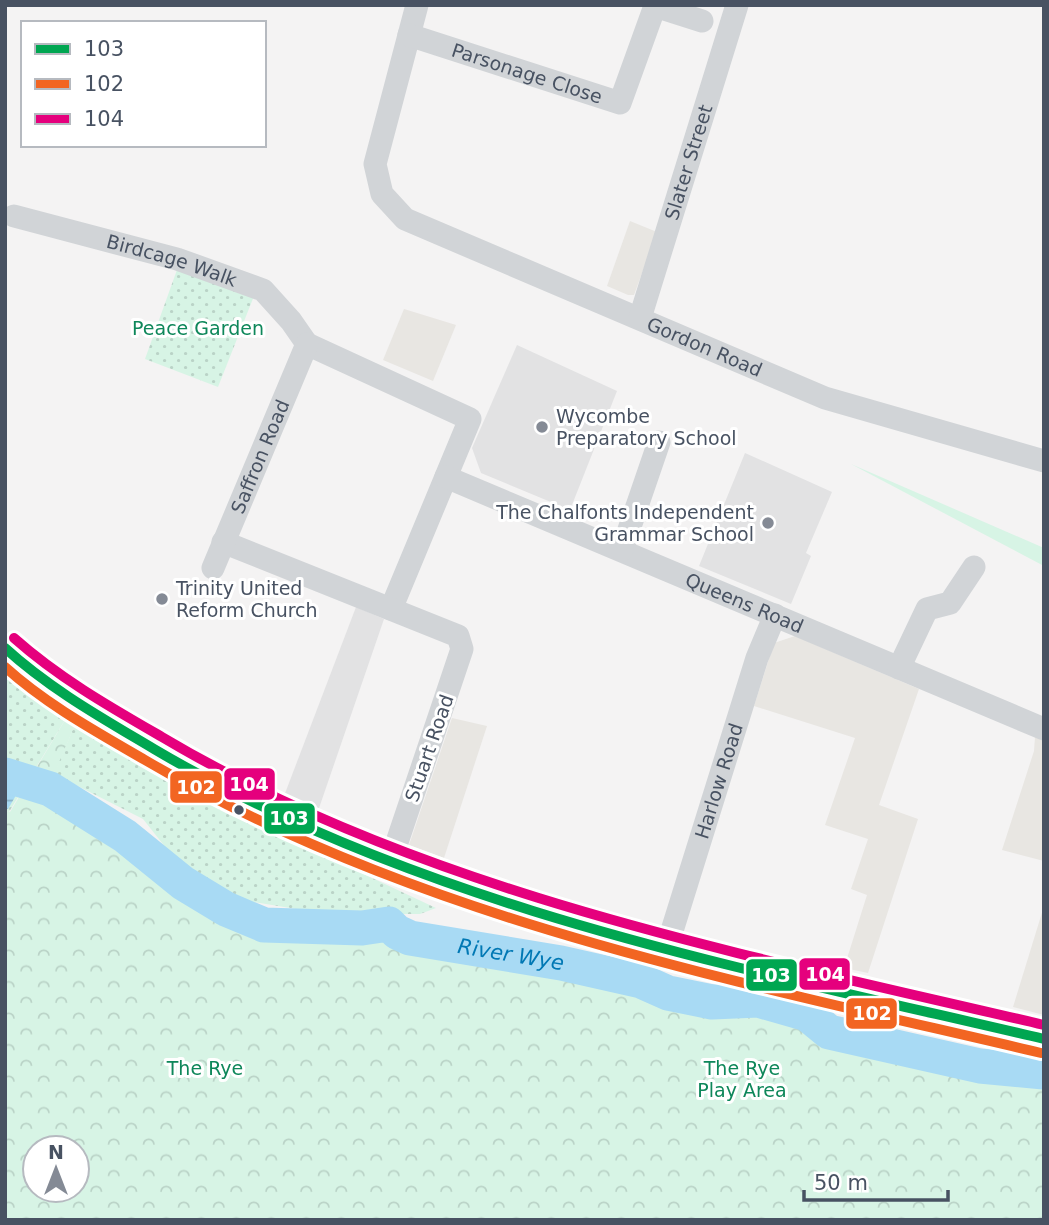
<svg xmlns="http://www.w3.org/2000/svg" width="1049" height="1225" font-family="'DejaVu Sans',sans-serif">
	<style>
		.commercial { fill: #e8e6e2 }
		.education { fill: #e2e2e3 }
		.grass { fill: #d7f4e5 }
		.park { fill: url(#park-crowns); fill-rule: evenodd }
		.garden { fill: url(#garden-dots) }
		.water { fill: url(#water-rules) }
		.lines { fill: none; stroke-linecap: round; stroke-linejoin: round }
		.river { stroke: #a8daf4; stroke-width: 35 }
		.minor { stroke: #d1d4d7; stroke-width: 23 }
		.major { stroke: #ccced4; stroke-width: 28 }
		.bus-1-casing { stroke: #fff; stroke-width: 16 }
		.bus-2-casing { stroke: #fff; stroke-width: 16 }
		.bus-3-casing { stroke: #fff; stroke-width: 16 }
		.bus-1 { stroke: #00a651; stroke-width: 10 }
		.bus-2 { stroke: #f26522; stroke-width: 10 }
		.bus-3 { stroke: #e5007d; stroke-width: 10 }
		.poi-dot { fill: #848a95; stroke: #fff; stroke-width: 2.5 }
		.bus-dot { fill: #485262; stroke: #fff; stroke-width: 2.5 }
		.labels { text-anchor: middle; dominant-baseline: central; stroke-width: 6; stroke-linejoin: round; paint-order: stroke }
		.street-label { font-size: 19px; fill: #485262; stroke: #fff }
		.park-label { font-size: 19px; fill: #0e875a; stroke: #fff }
		.poi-label { font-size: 19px; fill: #485262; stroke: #fff; text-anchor: start }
		.water-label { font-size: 21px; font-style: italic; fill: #0178b4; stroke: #fff }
		.line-badge { stroke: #fff; stroke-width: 2.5 }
		.badge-label { font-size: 19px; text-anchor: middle; font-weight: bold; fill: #fff }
	</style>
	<defs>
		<pattern id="park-crowns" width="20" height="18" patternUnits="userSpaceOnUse" patternTransform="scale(1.75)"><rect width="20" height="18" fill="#d7f4e5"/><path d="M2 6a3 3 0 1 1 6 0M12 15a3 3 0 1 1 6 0" fill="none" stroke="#bad3c7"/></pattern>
		<pattern id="garden-dots" width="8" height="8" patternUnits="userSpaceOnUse" patternTransform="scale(1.75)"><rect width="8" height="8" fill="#d7f4e5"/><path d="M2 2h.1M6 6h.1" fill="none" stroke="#bad3c7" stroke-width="1.8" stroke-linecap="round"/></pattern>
		<pattern id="water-rules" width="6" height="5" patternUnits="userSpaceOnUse" patternTransform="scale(1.75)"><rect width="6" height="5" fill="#a8daf4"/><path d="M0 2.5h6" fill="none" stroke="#8bb3c9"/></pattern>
	</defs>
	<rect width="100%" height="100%" fill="#f4f3f3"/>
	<!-- commercial -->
	<g class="commercial">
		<path d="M630,221L657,232L634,295H628L607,286Z"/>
		<path d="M404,309L456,325L433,381L383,360Z"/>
		<path d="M795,636L919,689L879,805L918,819L868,973L844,968L867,895L851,889L868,839L825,825L855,738L754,706L774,643Z"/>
		<path d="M452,718L487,726L444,858L409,845Z"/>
		<path d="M1035,737L1044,741V861L1002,850L1034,751Z"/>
		<path d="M1044,906V1015L1013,1007Z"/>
	</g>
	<!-- education -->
	<g class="education">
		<path d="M517,345L617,391L570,510L481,473L472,448Z"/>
		<path d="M745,453L832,492L806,553L811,556L791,604L699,566Z"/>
		<path d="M356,607L384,619L318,811L284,796Z"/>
	</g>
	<!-- grass -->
	<path class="grass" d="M851,464L1044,548V566Z"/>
	<!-- park -->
	<path class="park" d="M68,715L76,722L45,798L47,803L186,899L220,916L254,925L308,931L348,929L542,963L743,1005L907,1055L996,1071L1044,1074V1220H5V811L10,812ZM35,1148H77V1190H35Z"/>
	<!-- garden -->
	<g class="garden">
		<path d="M178,267L254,296L218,387L145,359Z"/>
		<path d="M5,677L68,715L9,812L5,811Z"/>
		<path d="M76,722L86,731L223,808L436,908L420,914H387L296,909L235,899L201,880L166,848L143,819L54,774Z"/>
	</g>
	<!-- water -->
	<path class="water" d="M5,764L25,780L8,809H5Z"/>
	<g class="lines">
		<!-- river -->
		<path class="river" id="s1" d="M5,775L50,789L125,836L183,883L226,909L264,925L362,928L389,924L397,932L410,938L561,963L641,981L668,993L712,1002L758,1000L807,1014L829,1032L980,1066L1044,1072"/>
		<!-- minor -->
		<g class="minor">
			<path id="s2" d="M417,5L375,164L382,194L405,219L825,398L1044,461"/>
			<path id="s3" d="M409,35L620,103L655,6L702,21"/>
			<path id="s4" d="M14,216L177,259L263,290L291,321L307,344"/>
			<path id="s5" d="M640,318L737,5"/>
			<path d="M307,344L470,419L391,609"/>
			<path id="s6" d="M446,477L1044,729"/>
			<path d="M223,542L458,636L462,649L391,860"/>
			<path d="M622,550L659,442"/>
			<path id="s7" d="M213,568L307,344"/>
			<path d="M899,668L927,609L950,603L974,567"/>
			<path id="s8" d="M666,950L757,658L775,615"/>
		</g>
		<!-- major -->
		<path class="major" d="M5,656L112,725L230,793L391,860L525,908L666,950L1044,1039"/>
		<defs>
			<path id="bus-1" d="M5,648C50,689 102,718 154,749C423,908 742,968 1044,1039"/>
			<path id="bus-2" d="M5,667C47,705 97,732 145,760C417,920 736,981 1041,1053"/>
			<path id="bus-3" d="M14,638C59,678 110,707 162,737C426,894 747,955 1044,1025"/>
		</defs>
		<!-- bus-1 casing -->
		<use href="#bus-1" class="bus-1-casing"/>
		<!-- bus-2 casing -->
		<use href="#bus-2" class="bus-2-casing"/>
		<!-- bus-3 casing -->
		<use href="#bus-3" class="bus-3-casing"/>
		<!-- bus-1 -->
		<use href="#bus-1" class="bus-1"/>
		<!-- bus-2 -->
		<use href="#bus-2" class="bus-2"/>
		<!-- bus-3 -->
		<use href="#bus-3" class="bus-3"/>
	</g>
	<!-- markers -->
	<g class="poi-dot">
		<circle cx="542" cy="427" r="7"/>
		<circle cx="768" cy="523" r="7"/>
		<circle cx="162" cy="599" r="7"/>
	</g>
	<circle class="bus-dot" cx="239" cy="810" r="6"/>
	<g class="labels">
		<!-- street labels -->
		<g class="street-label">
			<text stroke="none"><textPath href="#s3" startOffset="124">Parsonage Close</textPath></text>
			<text stroke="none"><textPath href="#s5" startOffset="163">Slater Street</textPath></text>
			<text stroke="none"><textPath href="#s4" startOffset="164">Birdcage Walk</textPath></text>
			<text stroke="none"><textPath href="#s2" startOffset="555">Gordon Road</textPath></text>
			<text stroke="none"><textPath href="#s7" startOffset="121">Saffron Road</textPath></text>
			<text stroke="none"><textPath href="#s6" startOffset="324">Queens Road</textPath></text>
			<text transform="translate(429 748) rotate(-71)">Stuart Road</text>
			<text stroke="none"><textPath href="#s8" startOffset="177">Harlow Road</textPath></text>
		</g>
		<!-- park labels -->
		<g class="park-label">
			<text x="198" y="328">Peace Garden</text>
			<text x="205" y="1068">The Rye</text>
			<text x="742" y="1068">The Rye<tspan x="742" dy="22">Play Area</tspan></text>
		</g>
		<!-- poi labels -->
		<g class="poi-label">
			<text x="556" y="416">Wycombe<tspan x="556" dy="22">Preparatory School</tspan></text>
			<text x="754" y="512" text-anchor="end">The Chalfonts Independent<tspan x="754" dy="22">Grammar School</tspan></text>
			<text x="176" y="588">Trinity United<tspan x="176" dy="22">Reform Church</tspan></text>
		</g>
		<!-- water labels -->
		<g class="water-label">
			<text stroke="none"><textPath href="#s1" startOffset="555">River Wye</textPath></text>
		</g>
	</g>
	<g class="line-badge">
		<rect x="223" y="767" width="53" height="34" rx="7" fill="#e5007d"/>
		<rect x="169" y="770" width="54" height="34" rx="7" fill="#f26522"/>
		<rect x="263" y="802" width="53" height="33" rx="7" fill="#00a651"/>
		<rect x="798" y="957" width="53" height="34" rx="7" fill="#e5007d"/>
		<rect x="745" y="958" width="53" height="34" rx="7" fill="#00a651"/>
		<rect x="845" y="997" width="53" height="33" rx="7" fill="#f26522"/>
	</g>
	<g class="badge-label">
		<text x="249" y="791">104</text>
		<text x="196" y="794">102</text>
		<text x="289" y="825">103</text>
		<text x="825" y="981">104</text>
		<text x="771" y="982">103</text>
		<text x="872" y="1020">102</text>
	</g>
	<!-- border -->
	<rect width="1049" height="1225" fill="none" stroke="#485262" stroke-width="14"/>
	<!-- legend -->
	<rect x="21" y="21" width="245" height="126" fill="#ffffff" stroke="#b6bac0" stroke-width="2"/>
	<rect x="35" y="44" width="35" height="10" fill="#00a651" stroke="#b6bac0" stroke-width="2"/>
	<text x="84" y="56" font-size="21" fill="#485262">103</text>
	<rect x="35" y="79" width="35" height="10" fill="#f26522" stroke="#b6bac0" stroke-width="2"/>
	<text x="84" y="91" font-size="21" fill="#485262">102</text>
	<rect x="35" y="114" width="35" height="10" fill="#e5007d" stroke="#b6bac0" stroke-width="2"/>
	<text x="84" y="126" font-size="21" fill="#485262">104</text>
	<!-- north arrow -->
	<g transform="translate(56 1169)"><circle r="33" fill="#ffffff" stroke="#b6bac0" stroke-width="2"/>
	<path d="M0-5L12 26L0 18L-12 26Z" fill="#848a95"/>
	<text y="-10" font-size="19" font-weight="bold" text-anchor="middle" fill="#485262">N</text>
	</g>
	<!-- scale -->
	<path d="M804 1190v10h144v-10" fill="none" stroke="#485262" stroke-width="3.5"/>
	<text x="814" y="1190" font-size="21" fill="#485262" stroke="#ffffff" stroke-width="5" paint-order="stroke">50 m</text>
</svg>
